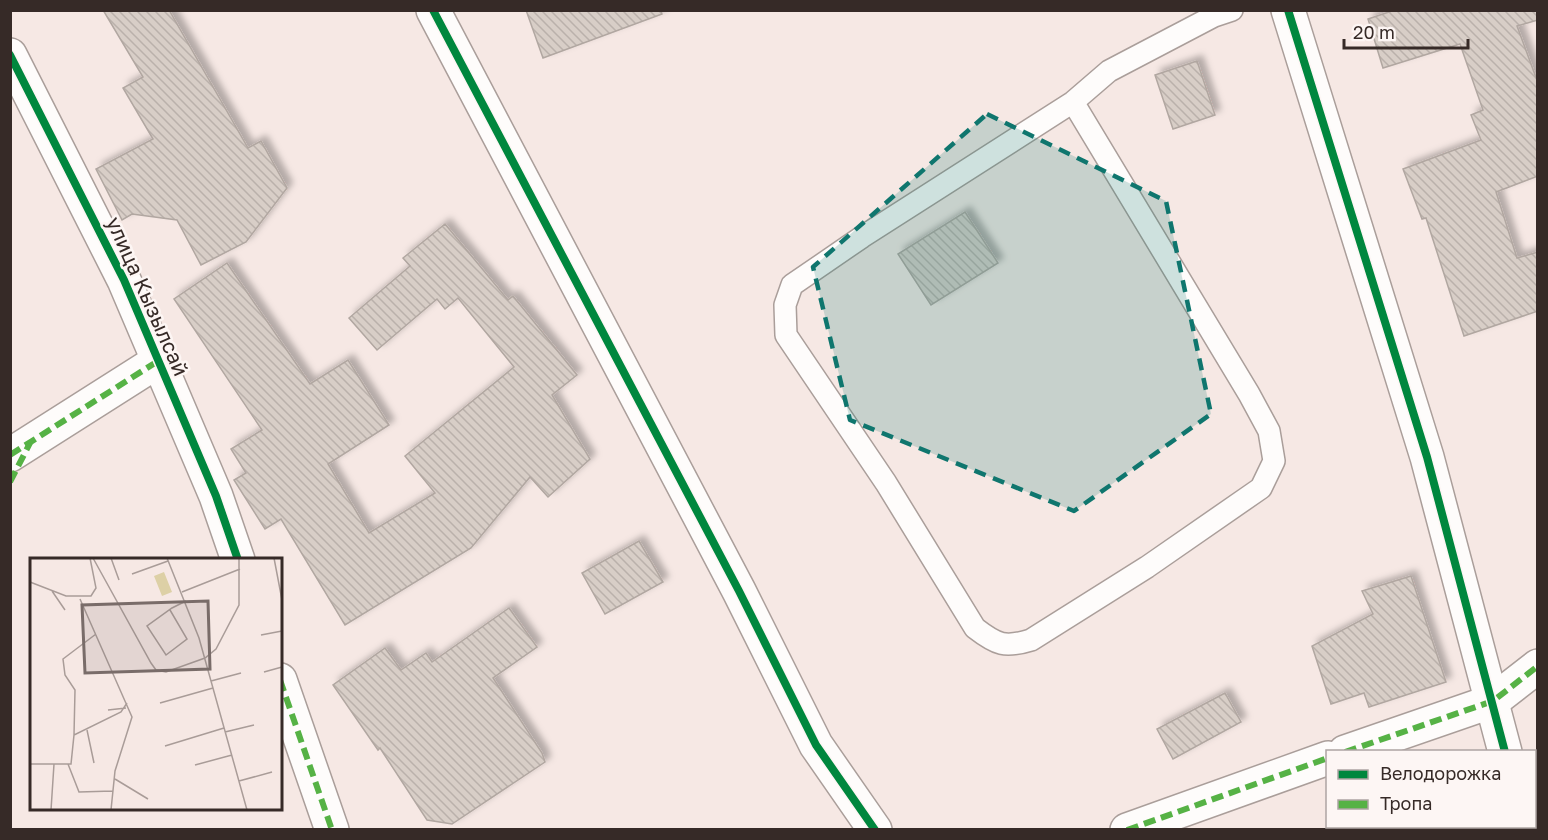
<svg xmlns="http://www.w3.org/2000/svg" width="1548" height="840" font-family="'Golos Text',sans-serif">
	<style>
		.building { fill: url(#building-back-hatch); stroke: #b1a7a1; stroke-width: 1.5; filter: url(#shadow) }
		.lines { fill: none; stroke-linecap: round; stroke-linejoin: round }
		.lane-casing { stroke: #aa9e9a; stroke-width: 24 }
		.street-casing { stroke: #aa9e9a; stroke-width: 36 }
		.lane { stroke: #fefcfb; stroke-width: 21 }
		.street { stroke: #fefcfb; stroke-width: 33 }
		.quiet { stroke: #56b245; stroke-width: 6; stroke-dasharray: 12 6; stroke-linecap: butt }
		.cycleway-casing { stroke: #fdf6f4; stroke-width: 11 }
		.cycleway { stroke: #00873e; stroke-width: 8 }
		.marked { fill: #0f766e; fill-opacity: 0.2; stroke: #0f766e; stroke-width: 4.5; stroke-dasharray: 12 8; stroke-linejoin: round }
		.labels { text-anchor: middle; dominant-baseline: central; stroke-width: 5; stroke-linejoin: round; paint-order: stroke }
		.street-label { font-size: 21px; fill: #362a27; stroke: #fdf6f4 }
		.inset-road { fill: none; stroke: #a99c98; stroke-width: 1.5 }
		.view { fill: #796c69; fill-opacity: 0.15; stroke: #796c69; stroke-width: 3 }
		.inset-edge { fill: none; stroke: #362a27; stroke-width: 3 }
	</style>
	<defs>
		<pattern id="building-back-hatch" width="6" height="6" patternUnits="userSpaceOnUse" patternTransform="scale(1.5)"><rect width="6" height="6" fill="#d8cec7"/><path d="M-1 5l2 2M0 0l6 6M5-1l2 2" fill="none" stroke="#bab1ab"/></pattern>
		<filter id="shadow"><feDropShadow dx="5.5" dy="-5.5" stdDeviation="3" flood-color="#0004"/></filter>
	</defs>
	<rect width="100%" height="100%" fill="#f6e8e4"/>
	<!-- building -->
	<g class="building">
		<path d="M103,10H169L248,148L261,141L287,188L246,242L201,265L177,220L132,214L122,220L96,169L153,139L123,88L143,77Z"/>
		<path d="M526,10H661L662,14L543,58Z"/>
		<path d="M1395,10H1538V20L1517,26L1538,83V176L1496,192L1517,258L1538,252V311L1464,336L1426,218L1422,219L1403,169L1481,140L1471,115L1483,110L1460,44L1383,68L1368,19Z"/>
		<path d="M1197,61L1215,115L1173,129L1155,75Z"/>
		<path d="M965,212L998,263L931,305L898,254Z"/>
		<path d="M445,224L508,300L513,296L577,375L552,395L590,459L548,497L530,477L471,548L345,625L281,519L265,529L234,480L246,473L231,449L262,430L174,299L227,263L310,384L348,360L389,425L328,464L369,533L435,493L405,456L514,367L458,298L445,309L437,299L377,350L349,318L410,266L403,258Z"/>
		<path d="M639,541L663,582L605,614L582,573Z"/>
		<path d="M1411,576L1446,682L1369,707L1364,693L1331,704L1312,646L1373,614L1362,591Z"/>
		<path d="M509,608L537,647L493,678L542,753L545,762L452,824L427,820L380,748L378,750L333,685L385,648L401,670L426,653L432,662Z"/>
		<path d="M1225,693L1241,722L1173,759L1157,729Z"/>
	</g>
	<g class="lines">
		<defs>
			<path id="lane" d="M1073,102L1249,394L1269,431L1274,461L1261,488L1147,567L1031,640C1005,648 997,645 975,628L886,483L786,335L785,305L792,285L862,237L1073,102L1109,71L1214,16L1232,10"/>
			<g id="street">
				<path d="M433,10L739,591L816,745L875,830"/>
				<path d="M1288,10L1427,457L1505,752"/>
				<path d="M10,55L124,280L216,496L238,560"/>
				<path d="M10,455L158,361"/>
				<path d="M280,680L332,830"/>
				<path d="M1345,752L1493,701L1538,666"/>
				<path d="M1521,826L1522,830"/>
				<path d="M1127,830L1328,758"/>
			</g>
		</defs>
		<!-- lane casing -->
		<use href="#lane" class="lane-casing"/>
		<!-- street casing -->
		<use href="#street" class="street-casing"/>
		<!-- lane -->
		<use href="#lane" class="lane"/>
		<!-- street -->
		<use href="#street" class="street"/>
		<!-- quiet -->
		<g class="quiet">
			<path d="M10,455L158,361"/>
			<path d="M10,482L30,443"/>
			<path d="M280,680L332,830"/>
			<path d="M1345,752L1493,701L1538,666"/>
			<path d="M1521,826L1522,830"/>
			<path d="M1127,830L1328,758"/>
		</g>
		<defs>
			<g id="cycleway">
				<path d="M433,10L739,591L816,745L875,830"/>
				<path d="M1288,10L1427,457L1505,752"/>
				<path d="M10,55L124,280L216,496L238,560"/>
			</g>
		</defs>
		<!-- cycleway casing -->
		<use href="#cycleway" class="cycleway-casing"/>
		<!-- cycleway -->
		<use href="#cycleway" class="cycleway"/>
	</g>
	<!-- marked area -->
	<path class="marked" d="M987,114L1166,201L1211,414L1074,511L850,420L813,267Z"/>
	<g class="labels">
		<!-- street labels -->
		<g class="street-label">
			<text transform="translate(148 296) rotate(66)">улица Кызылсай</text>
		</g>
	</g>
	<!-- overview -->
	<g transform="translate(30 558)">
		<rect width="252" height="252" fill="#f6e8e4"/>
		<path d="M134,14L142,34L132,38L124,18Z" fill="#ddd0a6"/>
		<path class="inset-road" d="M63,0L121,105L126,112L136,114L175,100L186,91L209,47V0M81,0L89,22M137,0L169,80L217,252M244,0L252,42M102,16L138,3M0,24L36,38H61L66,30L60,0M22,33L35,52M152,34L210,11M50,41L102,159L85,213L81,252M140,52L157,81L136,97L117,68L142,50L156,43M231,77L252,73M234,114L252,109M181,123L211,115M130,145L183,130M78,152L96,150M57,172L64,205M195,174L224,167M44,177L45,132L35,117L33,101L66,76M135,188L194,170M0,206H41L44,177L91,154L97,145M38,206L49,234L83,233M165,207L202,197M85,221L118,241M209,223L242,214M21,252L24,206"/>
		<path class="view" d="M178,43L180,111L55,115L52,47Z"/>
		<rect width="252" height="252" class="inset-edge"/>
	</g>
	<!-- border -->
	<rect width="1548" height="840" fill="none" stroke="#362a27" stroke-width="24"/>
	<!-- legend -->
	<rect x="1326" y="750" width="210" height="78" fill="#fdf6f4" stroke="#ada4a2" stroke-width="1.5"/>
	<rect x="1338" y="770" width="30" height="9" fill="#00873e" stroke="#ada4a2" stroke-width="1.5"/>
	<text x="1380" y="780" font-size="18" fill="#362a27">Велодорожка</text>
	<rect x="1338" y="800" width="30" height="9" fill="#56b245" stroke="#ada4a2" stroke-width="1.5"/>
	<text x="1380" y="810" font-size="18" fill="#362a27">Тропа</text>
	<!-- scale -->
	<path d="M1344 39v9h124v-9" fill="none" stroke="#362a27" stroke-width="3"/>
	<text x="1353" y="39" font-size="18" fill="#362a27" stroke="#fdf6f4" stroke-width="4.5" paint-order="stroke">20 m</text>
</svg>
